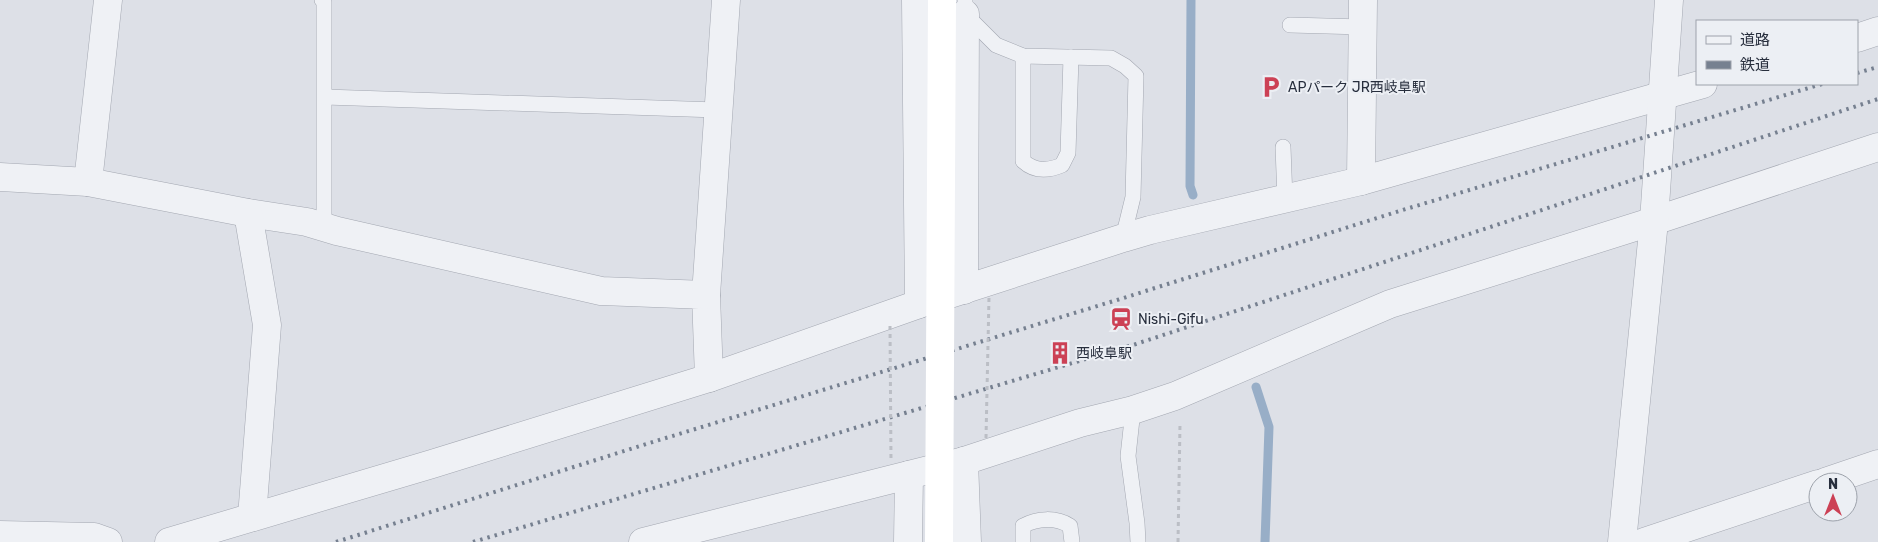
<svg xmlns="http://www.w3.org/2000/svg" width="1878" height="542" font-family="Rubik,'Noto Sans JP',sans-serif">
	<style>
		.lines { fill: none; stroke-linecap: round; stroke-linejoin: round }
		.stream { stroke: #98aec7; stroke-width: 9 }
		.lane-casing { stroke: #a3a7b1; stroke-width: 16 }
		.street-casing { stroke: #a3a7b1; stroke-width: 29 }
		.path { stroke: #bbbec5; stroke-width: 3; stroke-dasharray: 4 4; stroke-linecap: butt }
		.lane { stroke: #eff1f5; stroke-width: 15 }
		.street { stroke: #eff1f5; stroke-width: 28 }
		.rail { stroke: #768090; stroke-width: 4; stroke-dasharray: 2.5 5; stroke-linecap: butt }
		.path-bridge { stroke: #bbbec5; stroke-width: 3; stroke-dasharray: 4 4; stroke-linecap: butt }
		.secondary-bridge { stroke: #fff; stroke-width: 28 }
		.labels { text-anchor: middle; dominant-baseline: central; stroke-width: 4; stroke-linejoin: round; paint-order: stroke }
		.poi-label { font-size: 14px; fill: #272e3d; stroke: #eceff4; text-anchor: start }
	</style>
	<rect width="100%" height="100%" fill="#dde0e7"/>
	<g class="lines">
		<!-- stream -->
		<g class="stream">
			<path d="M1191,0L1190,186L1193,195"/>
			<path d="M1256,387L1269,427L1265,542"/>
		</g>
		<defs>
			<g id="lane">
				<path d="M322,0L324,2V227"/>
				<path d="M965,0V14L996,45L1023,56L1111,58L1125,66L1136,76L1133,197L1123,238"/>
				<path d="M1290,25L1363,27"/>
				<path d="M1023,56V161C1035,172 1048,171 1062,165L1068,153L1071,57"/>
				<path d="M325,97L717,110"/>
				<path d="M1283,147L1285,199"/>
				<path d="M1133,410L1128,456L1137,523L1138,542"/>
				<path d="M1023,542V526C1037,518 1056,517 1070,526L1072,542"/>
			</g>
			<g id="street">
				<path d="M916,0L919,304"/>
				<path d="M1857,38L1878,31"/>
				<path d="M0,177L88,182L248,213L307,222L337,231L601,291L706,295L709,378"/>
				<path d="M1361,181L1363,0"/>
				<path d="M88,182L108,0"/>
				<path d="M248,213L267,325L252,517"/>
				<path d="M964,290L965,14"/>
				<path d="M706,295L726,0"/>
				<path d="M964,461L967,542"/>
				<path d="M1825,482L1878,464"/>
				<path d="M0,535L94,537L108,542"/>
				<path d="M169,542L432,464L709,378L919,304L1123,238L1150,230L1361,181L1703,84"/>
				<path d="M643,542L964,461L1080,423L1133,410L1175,396L1390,304L1654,221L1878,147"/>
				<path d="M908,542L909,475"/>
				<path d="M1622,542L1654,221L1669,0"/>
				<path d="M1644,542L1818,484"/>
			</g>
		</defs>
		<!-- lane casing -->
		<use href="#lane" class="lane-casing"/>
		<!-- street casing -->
		<use href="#street" class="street-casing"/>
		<!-- path -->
		<path class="path" d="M1178,542L1180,424"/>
		<!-- lane -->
		<use href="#lane" class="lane"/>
		<!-- street -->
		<use href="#street" class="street"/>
		<!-- rail -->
		<g class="rail">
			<path d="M1857,73L1878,67"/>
			<path d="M336,542L656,441L1117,300L1406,209L1822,84"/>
			<path d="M473,542L1136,344L1878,99"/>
		</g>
		<!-- path-bridge -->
		<g class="path-bridge">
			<path d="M890,326L891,462"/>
			<path d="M986,438L989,297"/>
		</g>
		<!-- secondary-bridge -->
		<path class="secondary-bridge" d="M939,542L942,0"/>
	</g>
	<!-- icons -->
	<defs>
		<symbol id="parking-bare" viewBox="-9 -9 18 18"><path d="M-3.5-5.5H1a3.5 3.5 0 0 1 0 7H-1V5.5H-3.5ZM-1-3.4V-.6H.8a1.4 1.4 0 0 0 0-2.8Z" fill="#cc4155" stroke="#eceff4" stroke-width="2.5" paint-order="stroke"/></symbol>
		<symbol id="station-bare" viewBox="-9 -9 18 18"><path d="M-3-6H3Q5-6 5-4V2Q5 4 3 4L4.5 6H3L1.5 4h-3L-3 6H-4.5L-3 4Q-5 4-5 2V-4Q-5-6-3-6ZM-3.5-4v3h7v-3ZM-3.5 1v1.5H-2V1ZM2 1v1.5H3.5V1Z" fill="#cc4155" stroke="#eceff4" stroke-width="2.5" paint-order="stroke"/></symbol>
		<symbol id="building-bare" viewBox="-9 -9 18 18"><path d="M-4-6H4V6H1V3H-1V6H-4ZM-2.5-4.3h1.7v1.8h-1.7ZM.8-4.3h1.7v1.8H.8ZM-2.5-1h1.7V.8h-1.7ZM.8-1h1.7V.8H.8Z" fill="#cc4155" stroke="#eceff4" stroke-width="2.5" paint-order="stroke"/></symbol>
	</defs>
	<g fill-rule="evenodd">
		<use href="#parking-bare" x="1255" y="71" width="32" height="32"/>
		<use href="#station-bare" x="1105" y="303" width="32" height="32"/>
		<use href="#building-bare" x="1044" y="337" width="32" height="32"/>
	</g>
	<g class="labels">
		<!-- poi labels -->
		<g class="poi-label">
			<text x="1288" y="87">APパーク JR西岐阜駅</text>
			<text x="1138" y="319">Nishi-Gifu</text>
			<text x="1076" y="353">西岐阜駅</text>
		</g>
	</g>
	<!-- legend -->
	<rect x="1696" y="20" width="162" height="65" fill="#eceff4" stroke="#9da2ab"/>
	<rect x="1706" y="36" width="25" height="8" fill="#eff1f5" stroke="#9da2ab"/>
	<text x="1740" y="45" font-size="15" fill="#272e3d">道路</text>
	<rect x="1706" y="61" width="25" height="8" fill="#768090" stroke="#9da2ab"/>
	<text x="1740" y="70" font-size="15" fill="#272e3d">鉄道</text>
	<!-- north arrow -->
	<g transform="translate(1833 497)"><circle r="24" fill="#eceff4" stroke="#9da2ab"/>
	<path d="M0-4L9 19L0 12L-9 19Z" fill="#cc4155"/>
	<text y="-8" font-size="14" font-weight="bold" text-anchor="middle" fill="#272e3d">N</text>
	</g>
</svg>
